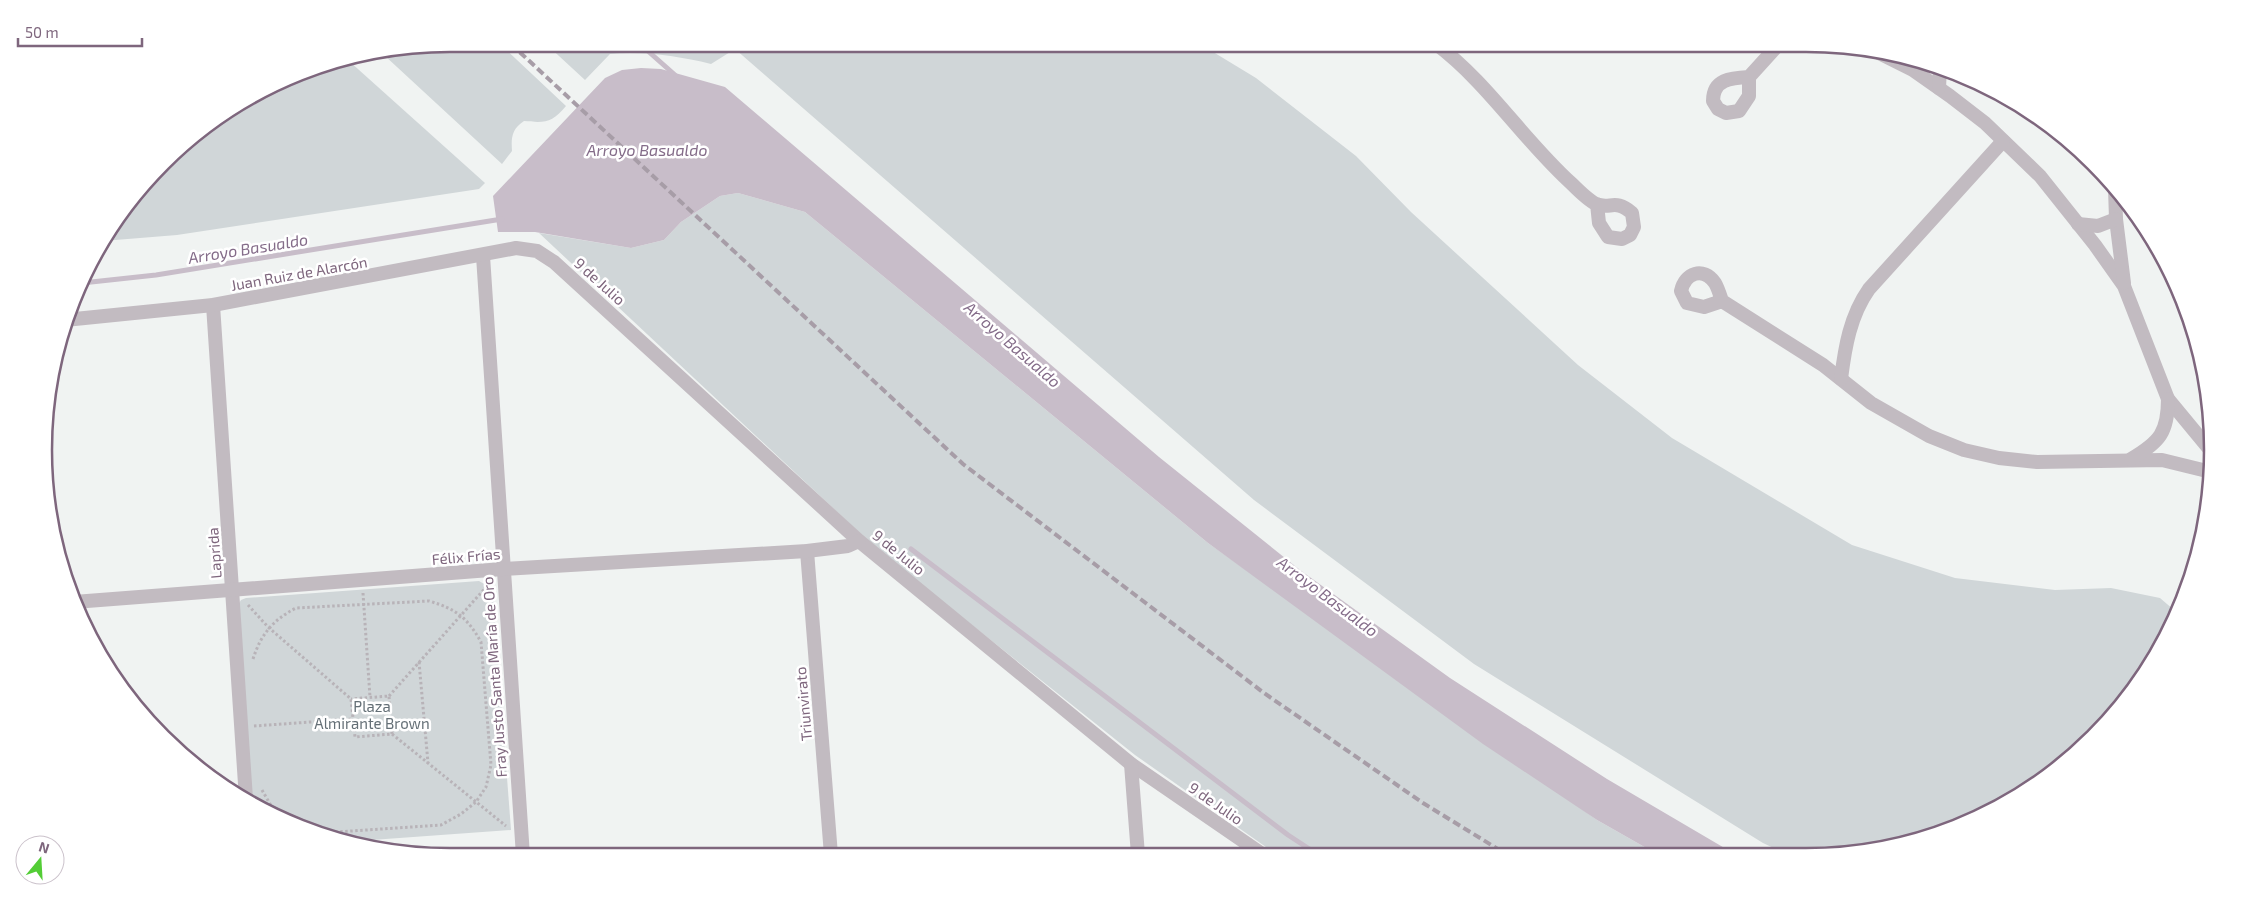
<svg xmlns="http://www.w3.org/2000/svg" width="2256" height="900" font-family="'Exo 2',sans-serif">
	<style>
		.green { fill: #d0d6d8 }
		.water { fill: #c8bdc9 }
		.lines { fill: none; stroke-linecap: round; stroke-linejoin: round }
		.stream { stroke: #c8bdc9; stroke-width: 5 }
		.path { stroke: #b8b3b8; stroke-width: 3; stroke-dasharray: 2.5 2.5; stroke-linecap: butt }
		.minor { stroke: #c2bbc1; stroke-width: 14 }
		.rail { stroke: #a79da7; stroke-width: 4; stroke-dasharray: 8 4; stroke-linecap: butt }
		.labels { text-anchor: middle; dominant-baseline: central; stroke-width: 5; stroke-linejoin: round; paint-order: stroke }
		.street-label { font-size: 15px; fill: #7e667d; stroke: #fff }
		.park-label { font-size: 15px; fill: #646f76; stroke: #fff }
		.water-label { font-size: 16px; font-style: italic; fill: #846c89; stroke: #fff }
		.rim { fill: none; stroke: #7e667d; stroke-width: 2.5 }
	</style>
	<rect width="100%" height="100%" fill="#f0f3f2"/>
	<!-- green -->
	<g class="green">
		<path d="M450,44H500L566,106C552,123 545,123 524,121C512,129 511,137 512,151L502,164L384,55Z"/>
		<path d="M546,44H1200L1256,78L1356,156L1411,212L1578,365L1672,438L1852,545L1955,578L2055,590L2111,588L2160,598L2174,610L2144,675L2074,756L1985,814L1859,853H1784L1763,843L1474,664L1254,500L735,49L711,64C678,56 643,51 610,54L585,80Z"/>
		<path d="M349,61L485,183L479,189L177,235L103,241L182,144L247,98L319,65Z"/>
		<path d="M738,193L805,212L1208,543L1597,820L1655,853L1276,854L1135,755L879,551L539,233L631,248L664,240L681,222L720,196Z"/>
		<path d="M479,581L491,588L493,594L511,830L344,842L270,814L251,802L238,605L241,600L246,598Z"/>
	</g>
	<!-- water -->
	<path class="water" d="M641,68L661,69L725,87L1159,457L1300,570L1450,678L1607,779L1733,853H1655L1597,820L1483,744L1208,543L805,212L738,193L720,196L681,222L664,240L631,248L535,232H498L493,196L605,78L622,70Z"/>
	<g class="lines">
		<!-- stream -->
		<g class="stream">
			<path d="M640,44L675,75"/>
			<path d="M82,283L156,275L502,219"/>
			<path d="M911,549L1288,835L1317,854"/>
		</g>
		<!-- path -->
		<g class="path">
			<path d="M363,593L370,697"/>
			<path d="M248,605L268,627L351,699L355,737L392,734L389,696L351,699"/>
			<path d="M253,659C261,634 273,620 296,608L429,601C456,609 467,617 481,642L491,765L486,787L476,802L461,814L441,825L321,833"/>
			<path d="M419,662L428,763"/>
			<path d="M389,696L488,585"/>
			<path d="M254,726L353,719"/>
			<path d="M392,734L506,826"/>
			<path d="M262,790L270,804L285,820"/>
		</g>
		<!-- minor -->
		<g class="minor">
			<path d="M1436,44C1488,83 1524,141 1572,184C1579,191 1588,200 1596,204C1610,210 1615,198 1632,213L1634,227L1630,235L1622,239L1608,237L1599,223L1597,204"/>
			<path d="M1879,53L1913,70L1950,96L1985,123L2040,176L2095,245L2124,286L2168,399L2211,451"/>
			<path d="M1749,77C1731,78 1713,79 1713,101L1718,109L1726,113L1739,111L1749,96V77L1779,44"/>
			<path d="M1939,88L1940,68"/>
			<path d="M2115,188L2116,219L2124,283"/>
			<path d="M2078,224L2098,226L2116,219"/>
			<path d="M483,256L523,856"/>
			<path d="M1722,301L1704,307L1687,303L1681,291C1685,273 1703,266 1715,283C1718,288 1720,295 1722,301L1823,365L1871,403L1929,436L1964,450L1999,458L2037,462L2162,460L2211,472"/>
			<path d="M213,305L246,799"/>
			<path d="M65,320L213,305L516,248L537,251L554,262L859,541L1131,764L1262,854"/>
			<path d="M1841,379C1845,347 1850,316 1869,289L2003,141"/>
			<path d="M2131,459C2160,442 2168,432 2168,399"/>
			<path d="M807,551L831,855"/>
			<path d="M74,602L503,569L807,551L848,546L859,541"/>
			<path d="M1131,764L1138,855"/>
		</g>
		<!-- rail -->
		<path class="rail" d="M511,44L963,464L1264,693L1423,803L1506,854"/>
	</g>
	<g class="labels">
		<!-- street labels -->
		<g class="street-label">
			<text transform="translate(299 273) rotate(-10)">Juan Ruiz de Alarcón</text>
			<text transform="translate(600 281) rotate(42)">9 de Julio</text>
			<text transform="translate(899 552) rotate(39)">9 de Julio</text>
			<text transform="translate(214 553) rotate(-94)">Laprida</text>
			<text transform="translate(466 556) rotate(-5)">Félix Frías</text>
			<text transform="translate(494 677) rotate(-94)">Fray Justo Santa María de Oro</text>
			<text transform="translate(803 704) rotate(-95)">Triunvirato</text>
			<text transform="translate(1216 803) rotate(35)">9 de Julio</text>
		</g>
		<!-- park labels -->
		<g class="park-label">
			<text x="372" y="706">Plaza<tspan x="372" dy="17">Almirante Brown</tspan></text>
		</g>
		<!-- water labels -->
		<g class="water-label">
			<text x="647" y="149">Arroyo Basualdo</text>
			<text transform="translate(248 248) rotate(-9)">Arroyo Basualdo</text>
			<text transform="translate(1013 344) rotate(41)">Arroyo Basualdo</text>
			<text transform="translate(1328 596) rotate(37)">Arroyo Basualdo</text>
		</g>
	</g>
	<!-- crop -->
	<path d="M0 0H2256V900H0ZM450 52H1806A398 398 0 0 1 2204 450V450A398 398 0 0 1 1806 848H450A398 398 0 0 1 52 450V450A398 398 0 0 1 450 52Z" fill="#fff" fill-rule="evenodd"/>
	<path class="rim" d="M450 52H1806A398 398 0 0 1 2204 450V450A398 398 0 0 1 1806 848H450A398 398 0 0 1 52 450V450A398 398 0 0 1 450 52Z"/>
	<!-- north arrow -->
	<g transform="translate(40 860) rotate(18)"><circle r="24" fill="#ffffff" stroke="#cbc2cb"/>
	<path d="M0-4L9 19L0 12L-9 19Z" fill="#53cd36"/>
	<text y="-8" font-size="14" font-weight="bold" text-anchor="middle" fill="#7e667d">N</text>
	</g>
	<!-- scale -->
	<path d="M18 38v8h124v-8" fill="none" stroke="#7e667d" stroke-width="2.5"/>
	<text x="25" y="38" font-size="15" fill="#7e667d" stroke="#ffffff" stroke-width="4" paint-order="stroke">50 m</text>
</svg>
